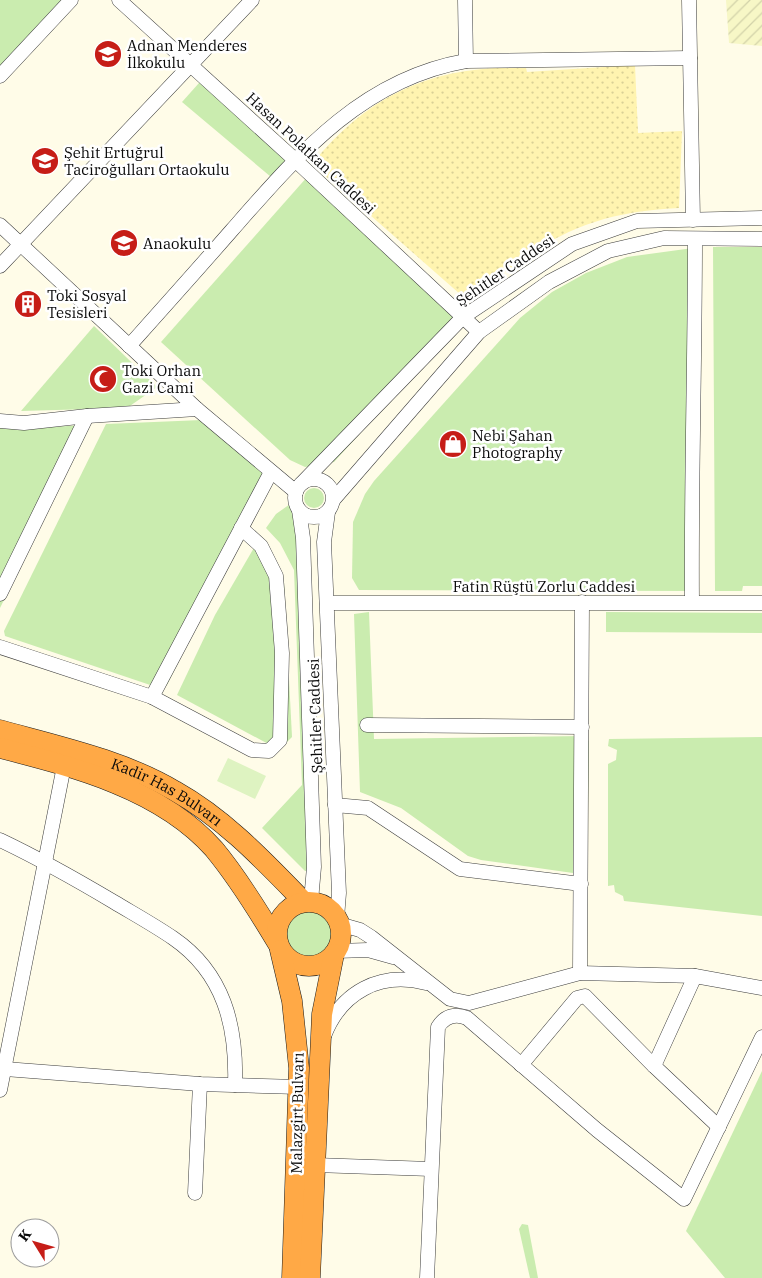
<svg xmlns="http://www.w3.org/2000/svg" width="762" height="1278" font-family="'IBM Plex Serif',serif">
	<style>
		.farmland { fill: url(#farmland-furrows) }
		.grass { fill: #caecaf }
		.sand { fill: url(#sand-dots) }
		.pitch { fill: #def3c1 }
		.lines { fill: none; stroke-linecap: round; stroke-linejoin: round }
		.minor-casing { stroke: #3d3d3d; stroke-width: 15 }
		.highway-casing { stroke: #1b1b1b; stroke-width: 21 }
		.minor { stroke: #fff; stroke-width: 14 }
		.highway { stroke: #ffa946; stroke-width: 20 }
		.labels { text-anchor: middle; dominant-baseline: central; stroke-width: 5; stroke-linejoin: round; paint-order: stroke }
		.poi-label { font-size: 15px; fill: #0a0a0a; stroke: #fff; text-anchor: start }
		.street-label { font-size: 15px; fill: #0a0a0a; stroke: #fff }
	</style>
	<defs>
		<pattern id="farmland-furrows" width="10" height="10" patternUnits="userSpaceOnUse" patternTransform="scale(1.25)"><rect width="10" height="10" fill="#f7f7c6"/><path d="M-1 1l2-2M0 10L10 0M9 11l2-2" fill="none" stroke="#d2d2a9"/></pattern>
		<pattern id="sand-dots" width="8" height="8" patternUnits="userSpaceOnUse" patternTransform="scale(1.25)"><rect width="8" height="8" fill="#fff4b0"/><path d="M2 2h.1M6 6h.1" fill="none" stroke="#d9d096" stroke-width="1.8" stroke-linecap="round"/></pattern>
	</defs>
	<rect width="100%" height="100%" fill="#fffce8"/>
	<!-- farmland -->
	<path class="farmland" d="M726,0H762V46L729,43Z"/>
	<!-- grass -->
	<g class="grass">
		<path d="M0,0H66L0,72Z"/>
		<path d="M205,82L295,161L277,182L182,102L199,83Z"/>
		<path d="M308,176L465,318L334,462L305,467L290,460L161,342Z"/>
		<path d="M713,247H762V586H743L742,591H715Z"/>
		<path d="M693,248L697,591L359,590L352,578L353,522L365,494L374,481L520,318L552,292L586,273L627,257Z"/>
		<path d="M94,326L157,387L127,408L21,411Z"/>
		<path d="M202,420L267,477L268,482L167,685L162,689L5,636L4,631L106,424Z"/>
		<path d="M85,425L89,428L0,608V426L16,429Z"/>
		<circle cx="314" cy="498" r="10"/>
		<path d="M293,502L307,539L311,871H305L262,828L302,785L294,570L280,543L266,528L276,514Z"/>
		<path d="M259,539L278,567L284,582L292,737L284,745L272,746L177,695L215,615Z"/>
		<path d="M369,612L374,739L583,736L589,741L587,875L481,860L468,856L401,808L360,792L354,614Z"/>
		<path d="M606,612L762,613V633L606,632Z"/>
		<path d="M762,737V916L624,901L623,896L615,892L614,885L608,886V764L616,760L617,750L608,746L609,739Z"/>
		<circle cx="309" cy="934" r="25"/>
		<path d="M762,1071V1278H725L686,1231Z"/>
		<path d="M522,1224L528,1225L538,1278H530L519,1229Z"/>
	</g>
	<!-- sand -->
	<path class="sand" d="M635,65L638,133L682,131L679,208C586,212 537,242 469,302L312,164C369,93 436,64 526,68L527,72Z"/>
	<!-- pitch -->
	<path class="pitch" d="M228,758L266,776L255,799L217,781Z"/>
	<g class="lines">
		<defs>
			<g id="minor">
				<path d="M119,0L294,159L479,332"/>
				<path d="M465,0L466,61"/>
				<path d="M689,0L693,220"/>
				<path d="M0,76L71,0"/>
				<path d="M0,225L197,409L296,492"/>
				<path d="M0,266L252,0"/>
				<path d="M129,346C163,308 198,269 232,230C298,155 362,79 466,61L690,58"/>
				<path d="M0,421L24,423L87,416L197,409"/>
				<circle cx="314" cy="498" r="19"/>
				<path d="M301,484L463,317L572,244L637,221L762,218"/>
				<path d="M334,499L479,332L549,282L608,251L664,238L762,239"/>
				<path d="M299,510L303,538L314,867L311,901"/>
				<path d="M328,512L324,542L339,893L337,918"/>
				<path d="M0,594L87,416"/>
				<path d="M692,602C691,481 695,361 695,240"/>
				<path d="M327,603H762"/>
				<path d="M0,647L152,697L252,750L269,751L280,740L282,653L276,576L261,546L241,528"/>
				<path d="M152,697L271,472"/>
				<path d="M367,725L582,727"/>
				<path d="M335,805L368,808L460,869L581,884"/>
				<path d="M0,840C40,859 77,880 114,902C134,914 154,925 173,938C224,973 237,1026 235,1085"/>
				<path d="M339,924L360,930L371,937L450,999L469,1003L580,973L695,976L762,988"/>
				<path d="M336,951L368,950L393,957"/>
				<path d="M580,973L582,602"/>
				<path d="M324,1036C341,992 380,971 426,983"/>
				<path d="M521,1065L577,998L585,996L654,1066L719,1127"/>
				<path d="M654,1066L695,976"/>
				<path d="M5,1069L200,1084L299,1087"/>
				<path d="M0,1090L64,766"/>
				<path d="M315,1165L431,1169"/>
				<path d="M195,1193L200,1084"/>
				<path d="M427,1278L438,1027C445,1016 455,1013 467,1018L597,1130L684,1199L762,1037"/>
			</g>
			<g id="highway">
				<path id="s1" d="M0,730C58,746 123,760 175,791C225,819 264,861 304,902"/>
				<path d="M0,748C74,767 161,789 214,849C238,878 259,912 278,944"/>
				<circle cx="309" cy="934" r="32"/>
				<path d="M280,950L292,1001L299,1068L292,1278"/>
				<path d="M310,1278L322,1014L334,954"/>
			</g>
		</defs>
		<!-- minor casing -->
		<use href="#minor" class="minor-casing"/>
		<!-- highway casing -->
		<use href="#highway" class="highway-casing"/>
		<!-- minor -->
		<use href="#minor" class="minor"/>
		<!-- highway -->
		<use href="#highway" class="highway"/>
	</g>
	<!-- icons -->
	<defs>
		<symbol id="school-disc" viewBox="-11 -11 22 22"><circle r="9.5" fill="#c61d17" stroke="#fff"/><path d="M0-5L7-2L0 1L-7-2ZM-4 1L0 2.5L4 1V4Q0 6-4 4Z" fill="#fff"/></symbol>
		<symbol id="building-disc" viewBox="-11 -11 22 22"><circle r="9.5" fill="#c61d17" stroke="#fff"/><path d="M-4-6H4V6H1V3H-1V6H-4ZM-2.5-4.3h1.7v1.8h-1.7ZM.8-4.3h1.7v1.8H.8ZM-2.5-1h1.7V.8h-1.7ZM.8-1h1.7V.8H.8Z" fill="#fff"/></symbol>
		<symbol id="mosque-disc" viewBox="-11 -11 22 22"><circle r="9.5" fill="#c61d17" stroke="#fff"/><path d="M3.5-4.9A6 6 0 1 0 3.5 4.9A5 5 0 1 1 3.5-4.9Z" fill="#fff"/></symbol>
		<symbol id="shop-disc" viewBox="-11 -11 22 22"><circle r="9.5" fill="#c61d17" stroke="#fff"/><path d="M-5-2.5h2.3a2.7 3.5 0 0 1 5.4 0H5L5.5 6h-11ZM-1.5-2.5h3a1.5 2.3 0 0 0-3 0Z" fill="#fff"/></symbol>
	</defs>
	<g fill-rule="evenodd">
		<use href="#school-disc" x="92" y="38" width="32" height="32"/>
		<use href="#school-disc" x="29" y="145" width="32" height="32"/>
		<use href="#school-disc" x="108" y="227" width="32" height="32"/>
		<use href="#building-disc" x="12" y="288" width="32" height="32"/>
		<use href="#mosque-disc" x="87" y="363" width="32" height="32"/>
		<use href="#shop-disc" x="437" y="428" width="32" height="32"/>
	</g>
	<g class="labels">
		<!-- poi labels -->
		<g class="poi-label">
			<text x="127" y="45">Adnan Menderes<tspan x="127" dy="17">İlkokulu</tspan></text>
			<text x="64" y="152">Şehit Ertuğrul<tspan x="64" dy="17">Taciroğulları Ortaokulu</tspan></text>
			<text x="143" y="243">Anaokulu</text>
			<text x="47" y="295">Toki Sosyal<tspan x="47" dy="17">Tesisleri</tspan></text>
			<text x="122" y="370">Toki Orhan<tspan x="122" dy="17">Gazi Cami</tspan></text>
			<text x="472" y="435">Nebi Şahan<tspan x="472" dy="17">Photography</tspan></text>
		</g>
		<!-- street labels -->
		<g class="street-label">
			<text transform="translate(311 153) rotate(43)">Hasan Polatkan Caddesi</text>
			<text transform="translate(505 270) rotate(-34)">Şehitler Caddesi</text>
			<text x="544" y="586">Fatin Rüştü Zorlu Caddesi</text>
			<text transform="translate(315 716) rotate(-92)">Şehitler Caddesi</text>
			<text stroke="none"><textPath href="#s1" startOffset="179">Kadir Has Bulvarı</textPath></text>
			<text transform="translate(297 1113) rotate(-89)">Malazgirt Bulvarı</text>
		</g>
	</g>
	<!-- north arrow -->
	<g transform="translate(35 1243) rotate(307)"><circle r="24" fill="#ffffff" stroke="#9d9d9d"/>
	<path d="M0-4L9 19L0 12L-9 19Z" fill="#c61d17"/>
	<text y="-8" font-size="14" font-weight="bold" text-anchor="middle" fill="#0a0a0a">K</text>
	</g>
</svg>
